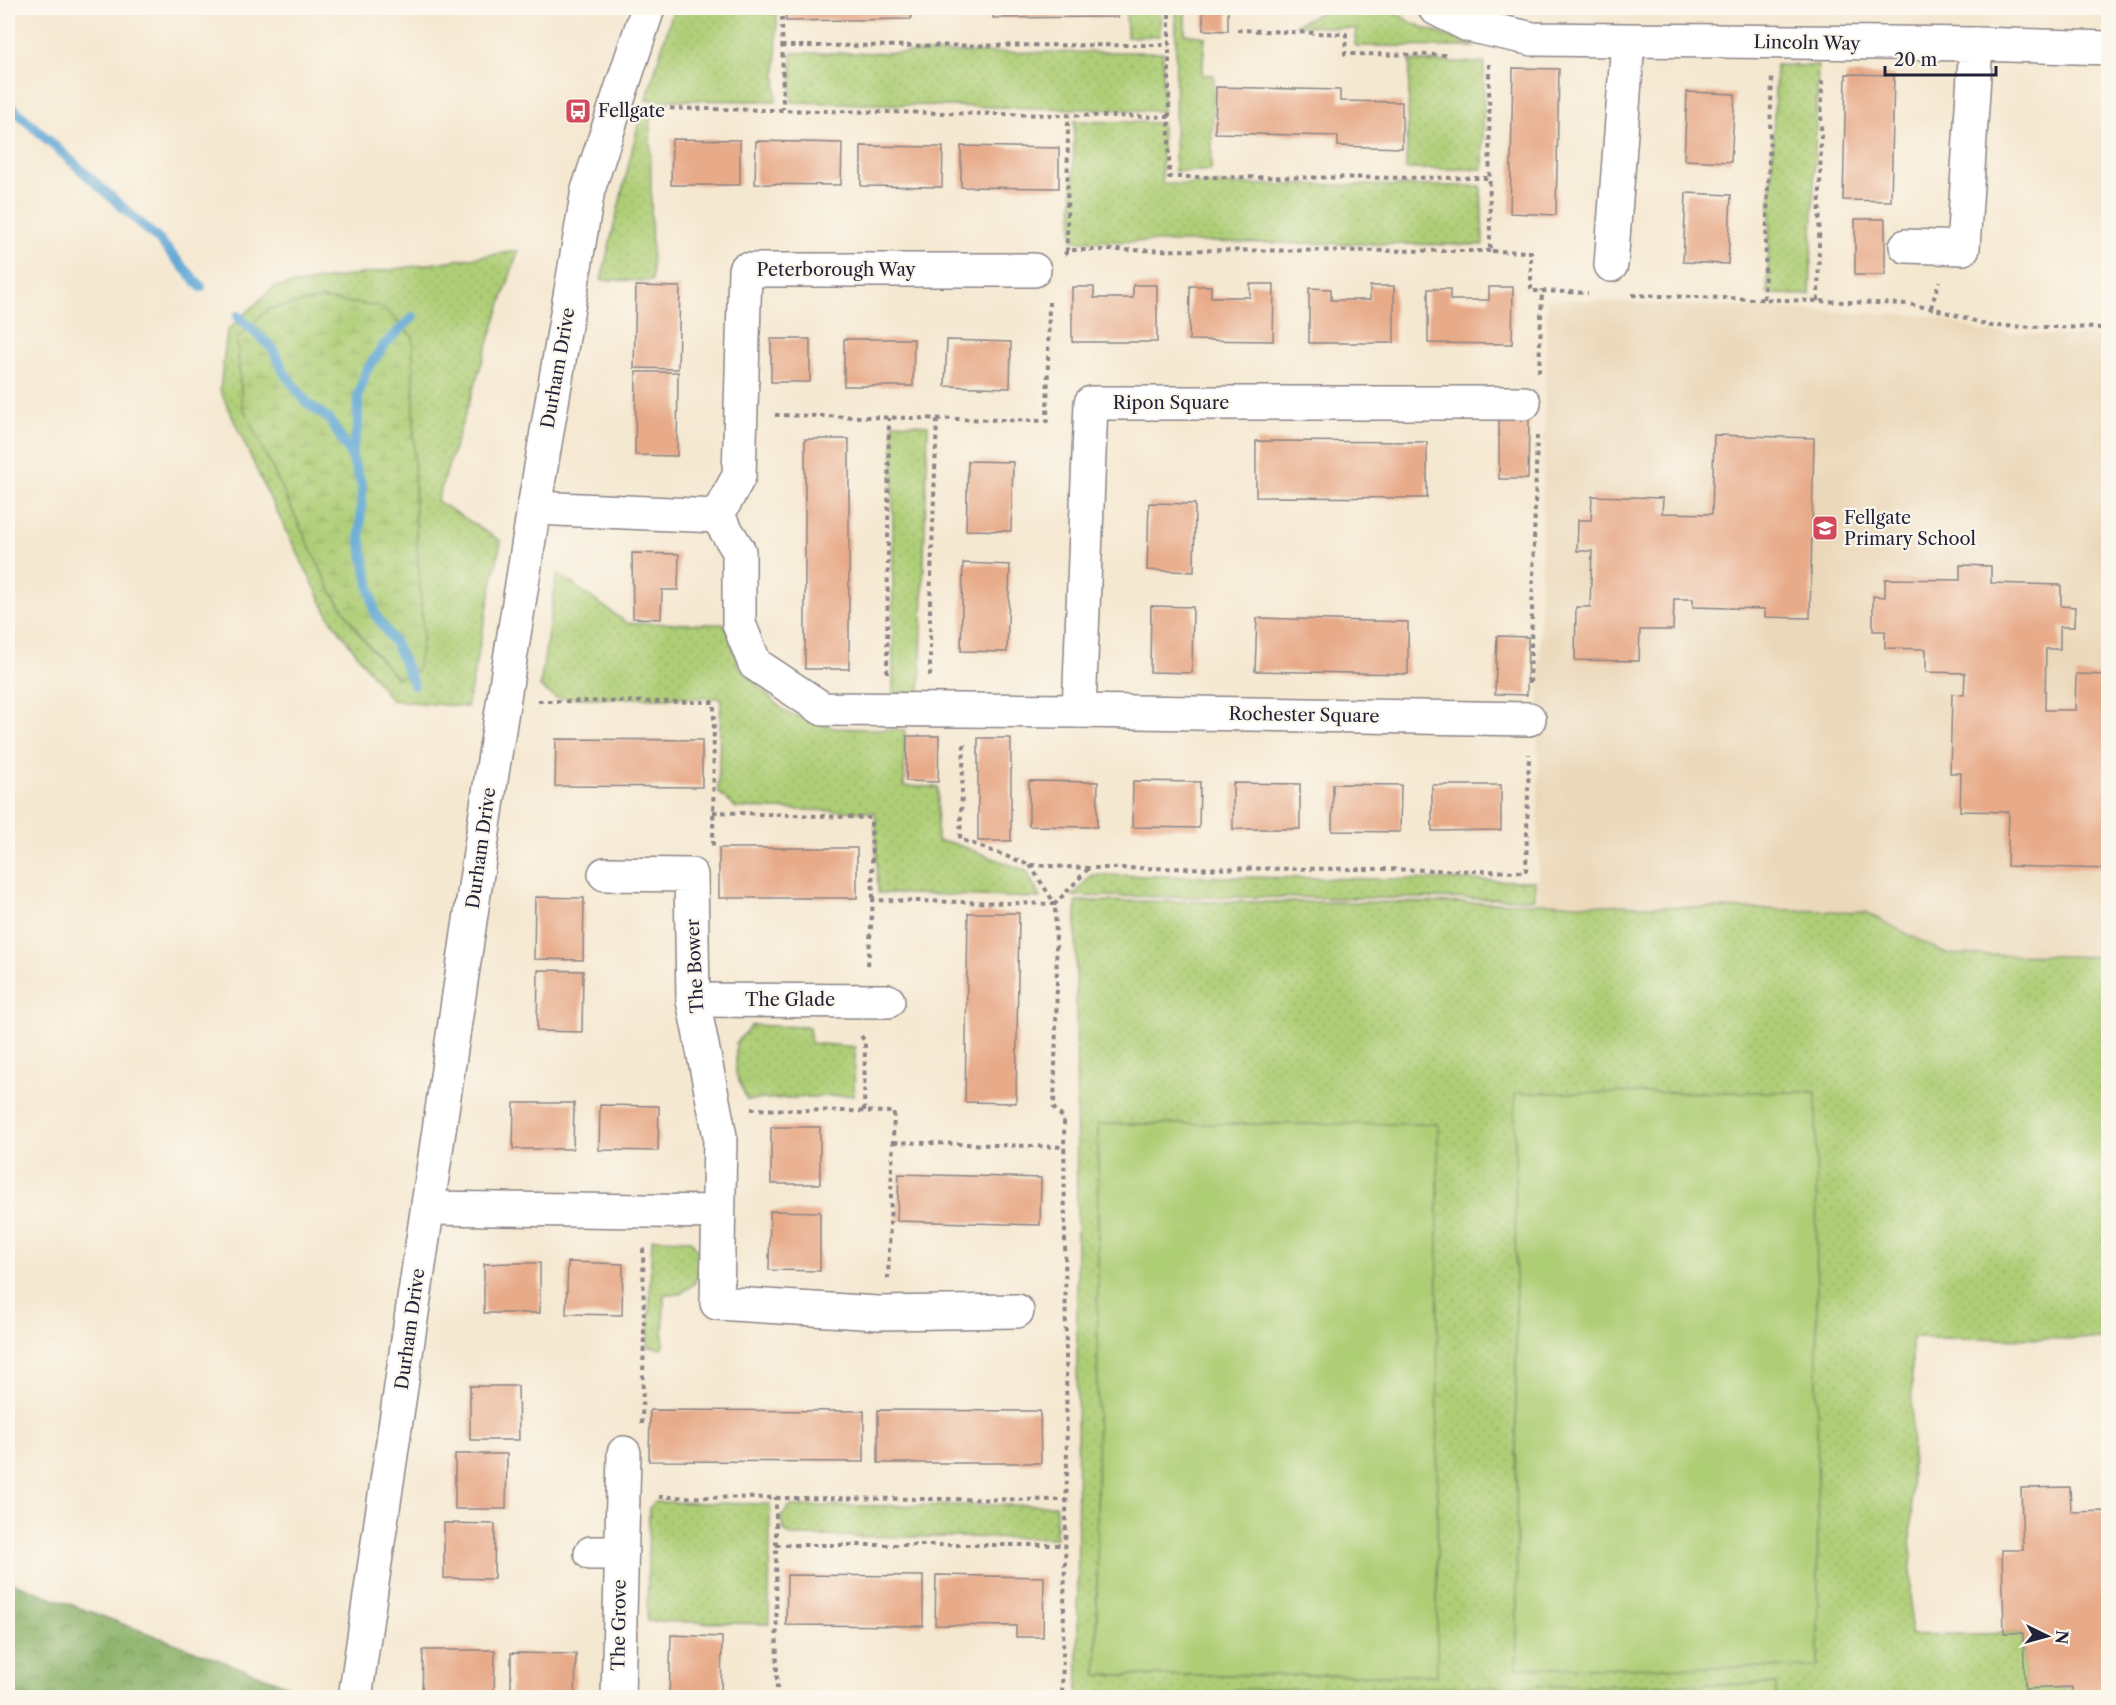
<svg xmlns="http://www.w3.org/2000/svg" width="2116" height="1705" font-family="'Libre Caslon Text',serif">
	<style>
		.built { fill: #ebd8ba }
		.grass { fill: url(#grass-dots); stroke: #687858; stroke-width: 1.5 }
		.forest { fill: url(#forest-crowns); stroke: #566a51; stroke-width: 1.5 }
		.wetland { fill: url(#wetland-marsh); stroke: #687858; stroke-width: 1.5 }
		.park { fill: #aece76; stroke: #687858; stroke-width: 1.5 }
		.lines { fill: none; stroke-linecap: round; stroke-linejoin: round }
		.stream { stroke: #5da6d4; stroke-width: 10 }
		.building { fill: #e8ab8a }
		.minor-casing { stroke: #8c8586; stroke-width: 36 }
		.path { stroke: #8c8586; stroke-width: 4; stroke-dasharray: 4.5 4.5; stroke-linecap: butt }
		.minor { stroke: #fff; stroke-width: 33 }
		.labels { text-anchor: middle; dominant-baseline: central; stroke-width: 4.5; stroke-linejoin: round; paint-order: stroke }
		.street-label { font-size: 18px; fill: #22223b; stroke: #fbf7ec }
		.poi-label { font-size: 18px; fill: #22223b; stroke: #fbf7ec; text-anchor: start }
	</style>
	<defs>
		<pattern id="grass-dots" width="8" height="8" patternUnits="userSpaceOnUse" patternTransform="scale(1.5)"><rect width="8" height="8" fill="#aece76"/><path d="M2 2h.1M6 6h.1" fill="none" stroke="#95b167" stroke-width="1.8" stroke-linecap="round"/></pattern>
		<pattern id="forest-crowns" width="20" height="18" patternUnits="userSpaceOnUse" patternTransform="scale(1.5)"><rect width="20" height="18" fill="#8ab167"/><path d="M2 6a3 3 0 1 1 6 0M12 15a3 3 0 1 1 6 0" fill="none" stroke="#709056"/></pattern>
		<pattern id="wetland-marsh" width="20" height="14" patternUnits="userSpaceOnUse" patternTransform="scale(1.5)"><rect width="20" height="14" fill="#aece76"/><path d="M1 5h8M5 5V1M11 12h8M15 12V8" fill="none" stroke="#95b167"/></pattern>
	</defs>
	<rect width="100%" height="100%" fill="#fbf7ec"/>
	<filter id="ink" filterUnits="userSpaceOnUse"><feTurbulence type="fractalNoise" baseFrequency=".0167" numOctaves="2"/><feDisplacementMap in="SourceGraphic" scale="12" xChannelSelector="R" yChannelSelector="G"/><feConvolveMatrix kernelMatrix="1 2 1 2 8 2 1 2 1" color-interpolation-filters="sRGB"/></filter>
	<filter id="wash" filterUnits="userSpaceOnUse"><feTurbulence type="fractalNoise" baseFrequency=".008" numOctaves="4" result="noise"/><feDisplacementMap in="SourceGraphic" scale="24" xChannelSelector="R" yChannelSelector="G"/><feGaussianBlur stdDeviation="1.35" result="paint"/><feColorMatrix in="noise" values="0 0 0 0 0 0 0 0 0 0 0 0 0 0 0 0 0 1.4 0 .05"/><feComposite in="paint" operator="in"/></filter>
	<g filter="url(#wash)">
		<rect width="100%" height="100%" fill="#f5e8d1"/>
		<!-- built -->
		<path class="built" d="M1547,299L1932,316L1985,332L2108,337V957L1946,954L1865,912L1538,903V719Z"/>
		<!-- grass -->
		<g class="grass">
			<path d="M674,8H777L776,101L646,100Z"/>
			<path d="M1126,8H1161L1160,36L1127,37Z"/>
			<path d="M1176,8H1185V34L1205,37L1202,75H1214L1211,171H1175Z"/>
			<path d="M1329,8H1389L1412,23L1475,47L1355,46L1356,29L1295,25Z"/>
			<path d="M1163,52V111L791,102L792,53Z"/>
			<path d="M1410,61L1484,63L1483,169H1406Z"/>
			<path d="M1776,65L1818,66L1810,295L1767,294Z"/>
			<path d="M641,113H650L652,281L601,280Z"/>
			<path d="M1074,121L1162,123V184L1481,186L1483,245L1072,241Z"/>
			<path d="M518,251L437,501L501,541L467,707L391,700L330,618L265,488L220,390L227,331L274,287Z"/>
			<path d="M893,423L928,425L920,693H893Z"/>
			<path d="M557,573L627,623L725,624L740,668L785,712L834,728L905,730L904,786L938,787L937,841L953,843L1027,871L1040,898L878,893L875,812L736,808L718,792L721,698H556L540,687Z"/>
			<path d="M1092,875L1535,881L1534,899L1073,896Z"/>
			<path d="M1076,901L1538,903L1865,912L1946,954L2108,957V1339L1912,1338L1911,1635L2023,1633L2025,1688L2072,1687V1697H1078Z"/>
			<path d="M752,1025L809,1027L811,1043L855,1047L854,1095L747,1100L736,1074V1043Z"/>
			<path d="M652,1239L691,1240L699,1253L700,1269L694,1284L680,1294H664L663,1348L648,1347Z"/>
			<path d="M655,1502L770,1504L769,1624L647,1621L649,1508Z"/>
			<path d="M1056,1505V1538L791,1536L783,1529L781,1517L790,1506Z"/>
		</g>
		<!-- forest -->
		<path class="forest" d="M8,1581L316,1696V1697H8Z"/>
		<!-- wetland -->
		<path class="wetland" d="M322,299L383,307L413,337L415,514L423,635L417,671L397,678L363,639L331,591L242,405L237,339L268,309Z"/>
		<!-- park -->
		<g class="park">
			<path d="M1816,1092L1818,1667L1517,1668L1515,1093Z"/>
			<path d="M1098,1124H1438L1437,1675H1097Z"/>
			<path d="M1776,1684V1698L1236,1697V1689Z"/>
		</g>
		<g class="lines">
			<!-- stream -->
			<g class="stream">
				<path d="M8,104L159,240L201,287"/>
				<path d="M238,316L273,349L285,374L307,403L329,419L351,455L362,486L360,538L375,614L396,645L414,685"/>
				<path d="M351,455L358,426V396L366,371L385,344L413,317"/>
			</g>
		</g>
		<g id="blocks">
			<!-- building -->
			<g class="building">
				<path d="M785,8H911V19L786,21Z"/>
				<rect x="919" y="8" width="58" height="2"/>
				<path d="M992,8H1118V17L993,18Z"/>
				<path d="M1203,8H1228V31L1203,30Z"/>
				<path d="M1513,68L1559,69L1556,215L1510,213Z"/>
				<path d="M1846,74L1894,75L1891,201L1843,200Z"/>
				<path d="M1216,87L1340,90V101L1402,102V148L1338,146V136L1215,133Z"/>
				<path d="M1687,92L1735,94L1731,162L1684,160Z"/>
				<path d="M672,139L740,140V185H671Z"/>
				<path d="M756,141L842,143L841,185L755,184Z"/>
				<path d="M861,146L943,147L942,187L861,186Z"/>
				<path d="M961,146L1059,148V188L961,187Z"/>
				<path d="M1686,193L1731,195L1728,264L1683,262Z"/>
				<rect x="1855" y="219" width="30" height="56"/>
				<path d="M1250,284H1274L1273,341L1189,340L1190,286H1211V297H1250Z"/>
				<path d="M1133,285H1157V342H1072V287H1094V298H1133Z"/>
				<path d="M636,286L680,287L678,369L634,368Z"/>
				<path d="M1370,286H1394V343H1309V288L1331,289V300H1370Z"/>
				<path d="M1489,287H1513L1512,344L1428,343V289H1450V300H1489Z"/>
				<rect x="771" y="339" width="39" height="43"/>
				<path d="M844,339H914L913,386H844Z"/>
				<path d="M947,340L1011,342L1010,388L945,386Z"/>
				<path d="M636,372H678L677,456L635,455Z"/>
				<path d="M1499,420H1529L1528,479H1499Z"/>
				<path d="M1714,435L1814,438L1810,618L1765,617V609L1693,607V599H1674L1673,630H1640L1639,661L1575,660L1576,607H1590L1592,551H1577L1578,520H1591L1592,496L1663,498L1662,513L1712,514Z"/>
				<rect x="805" y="439" width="44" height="230"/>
				<path d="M1256,441L1427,442V498L1256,497Z"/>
				<path d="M968,461L1013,462L1011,531L966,530Z"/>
				<path d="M1149,503L1195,504L1194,572L1147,570Z"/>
				<path d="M632,553L679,554L678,590H662L661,619L633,618Z"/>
				<path d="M963,563L1010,565L1007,652L961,651Z"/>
				<path d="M1960,565L1991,566V583L2061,585V606L2075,607L2074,627H2060V649H2046L2045,710H2075L2076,674L2108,675V869L2007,866L2009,812L1960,811L1961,773H1950L1952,694L1964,695L1965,673L1926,672V649L1885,648V631H1873V596L1885,597V579L1960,580Z"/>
				<path d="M1151,606L1193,607L1192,673L1150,672Z"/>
				<path d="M1257,618L1408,622V674L1255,671Z"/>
				<path d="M1497,636L1528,637L1527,695L1495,694Z"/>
				<path d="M907,736H939L938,782L906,781Z"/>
				<rect x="978" y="738" width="33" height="103"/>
				<path d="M556,739L702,740V787L555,786Z"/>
				<path d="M1029,781L1098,782L1097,827L1029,826Z"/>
				<path d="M1133,781L1200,782L1199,828L1132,827Z"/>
				<path d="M1233,783L1300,784V829H1233Z"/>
				<path d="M1333,784L1401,785L1400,832L1332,831Z"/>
				<path d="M1432,785H1501V830L1432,831Z"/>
				<rect x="719" y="848" width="138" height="50"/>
				<path d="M535,897L584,898L583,960L534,959Z"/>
				<path d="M968,913H1019L1016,1103L965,1102Z"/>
				<path d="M538,970L583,971L582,1032L537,1031Z"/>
				<path d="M514,1103H574L573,1149H513Z"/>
				<path d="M600,1105L659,1106L658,1151L599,1150Z"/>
				<rect x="771" y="1127" width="49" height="57"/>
				<path d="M899,1174L1041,1178L1040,1225L897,1221Z"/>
				<path d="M770,1211L820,1212V1271L769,1270Z"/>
				<path d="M568,1262L623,1264L622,1315L566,1314Z"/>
				<path d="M512,1263H540V1313H484V1264Z"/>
				<path d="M470,1386H518L519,1440H470Z"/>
				<path d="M650,1410L864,1411V1462L649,1461Z"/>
				<path d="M878,1410L1040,1411L1041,1463H878Z"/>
				<path d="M455,1454H507L506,1509H455Z"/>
				<path d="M2070,1487L2071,1512L2108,1511V1698H2072V1687L2025,1689L2023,1633H2004L2002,1550H2023L2021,1488Z"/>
				<path d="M444,1523L495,1524L494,1579L444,1578Z"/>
				<path d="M787,1575L923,1576V1626L786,1625Z"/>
				<path d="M936,1575L1044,1577L1043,1637H1016V1626L935,1625Z"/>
				<path d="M671,1635L722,1637L721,1698H669Z"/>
				<path d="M423,1650H495L494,1698L422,1697Z"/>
				<path d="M511,1653L576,1654L575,1698H511Z"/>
			</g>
		</g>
	</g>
	<g filter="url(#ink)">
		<use href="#blocks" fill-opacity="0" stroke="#8c8586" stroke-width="1.5"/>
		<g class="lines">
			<defs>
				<g id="minor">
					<path d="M1435,8L1468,25L1533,39L1976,44L1963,248L1906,246"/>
					<path d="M1976,44L2108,48"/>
					<path d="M1611,265L1628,41"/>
					<path d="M534,508L717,516L739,476L745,270H1034"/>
					<path d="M717,516L739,551V624L755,664L823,709L1079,711L1529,719"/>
					<path d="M1079,711L1091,403H1524"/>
					<path d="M605,874L691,875L693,1000L720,1136L717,1303L878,1313L1017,1311"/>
					<path d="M693,1000L888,1001"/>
					<path d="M428,1208L718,1212"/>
					<path d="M591,1553H620"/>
					<path d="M355,1698L488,799L534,508L588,190L648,8"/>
					<path d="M618,1698L624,1453"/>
				</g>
			</defs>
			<!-- minor casing -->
			<use href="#minor" class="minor-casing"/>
			<!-- path -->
			<g class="path">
				<path d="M782,8L783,109"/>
				<path d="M1237,30L1346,34L1345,54L1446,55"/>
				<path d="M781,46L1169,45"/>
				<path d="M1489,64L1490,251L1531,252V291H1542"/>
				<path d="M652,108L1169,117V177L1490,178"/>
				<path d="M1169,117V8"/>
				<path d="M1067,252L1068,115"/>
				<path d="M1064,254L1072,250L1490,251"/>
				<path d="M1632,295L1908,304L1939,310L1991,326L2108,328"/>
				<path d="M1764,299L1772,77"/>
				<path d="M1818,301L1822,78"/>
				<path d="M1931,308L1939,281"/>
				<path d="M1539,372L1542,291L1588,293"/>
				<path d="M775,415L1047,421L1049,302"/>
				<path d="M887,673L889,418"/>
				<path d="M930,676V602L937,419"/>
				<path d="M1530,683L1537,436"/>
				<path d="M538,701L714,702L713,849"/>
				<path d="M964,744L960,839L1030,865L1088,868L1381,869L1526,872L1529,754"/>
				<path d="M713,812L871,818L873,900"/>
				<path d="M1030,865L1055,904L1088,869"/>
				<path d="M868,965L873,900L1055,904L1057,982L1054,1108L1064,1119L1067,1471L1062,1698"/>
				<path d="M861,1036L865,1041L864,1111"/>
				<path d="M751,1109L894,1112L888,1279"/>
				<path d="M894,1142L1065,1147"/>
				<path d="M642,1424L644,1333L643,1245"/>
				<path d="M659,1497L1066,1500"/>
				<path d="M776,1545V1497"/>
				<path d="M777,1698L776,1545H1065"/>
			</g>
			<!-- minor -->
			<use href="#minor" class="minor"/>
		</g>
	</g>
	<!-- icons -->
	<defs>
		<symbol id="bus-square" viewBox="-11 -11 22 22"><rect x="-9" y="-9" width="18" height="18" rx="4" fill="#d1495b" stroke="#fbf7ec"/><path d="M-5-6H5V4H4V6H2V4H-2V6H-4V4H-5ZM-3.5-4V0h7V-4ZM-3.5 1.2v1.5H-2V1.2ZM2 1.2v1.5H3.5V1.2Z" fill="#fff"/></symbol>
		<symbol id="school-square" viewBox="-11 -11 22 22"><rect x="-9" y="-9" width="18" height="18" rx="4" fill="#d1495b" stroke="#fbf7ec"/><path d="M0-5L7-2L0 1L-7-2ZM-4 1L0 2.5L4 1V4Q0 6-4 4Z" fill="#fff"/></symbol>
	</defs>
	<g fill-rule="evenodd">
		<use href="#bus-square" x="563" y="96" width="30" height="30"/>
		<use href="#school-square" x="1810" y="513" width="30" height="30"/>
	</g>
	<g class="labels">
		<!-- street labels -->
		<g class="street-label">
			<text transform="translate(1807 43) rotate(1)">Lincoln Way</text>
			<text x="836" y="270">Peterborough Way</text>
			<text transform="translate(558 368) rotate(-80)">Durham Drive</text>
			<text x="1171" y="403">Ripon Square</text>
			<text transform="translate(1304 715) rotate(1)">Rochester Square</text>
			<text transform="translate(481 848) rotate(-82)">Durham Drive</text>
			<text transform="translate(695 966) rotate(-93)">The Bower</text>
			<text x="790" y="1000">The Glade</text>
			<text transform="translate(410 1329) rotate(-82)">Durham Drive</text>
			<text transform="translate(619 1625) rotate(-89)">The Grove</text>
		</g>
		<!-- poi labels -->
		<g class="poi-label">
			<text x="598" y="111">Fellgate</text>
			<text x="1844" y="518">Fellgate<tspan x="1844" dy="21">Primary School</tspan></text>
		</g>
	</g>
	<!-- margin -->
	<rect width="2116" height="1705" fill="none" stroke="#fbf7ec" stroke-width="30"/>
	<!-- north arrow -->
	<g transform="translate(2047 1636) rotate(95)" stroke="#fbf7ec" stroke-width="4.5" paint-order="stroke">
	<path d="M0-4.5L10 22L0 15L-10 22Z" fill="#22223b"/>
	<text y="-9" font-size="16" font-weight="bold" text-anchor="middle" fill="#22223b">N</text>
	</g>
	<!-- scale -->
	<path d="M1885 66v9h111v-9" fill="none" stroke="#22223b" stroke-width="3"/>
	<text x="1894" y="66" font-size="18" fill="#22223b" stroke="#fbf7ec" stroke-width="4.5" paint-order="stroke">20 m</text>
</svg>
